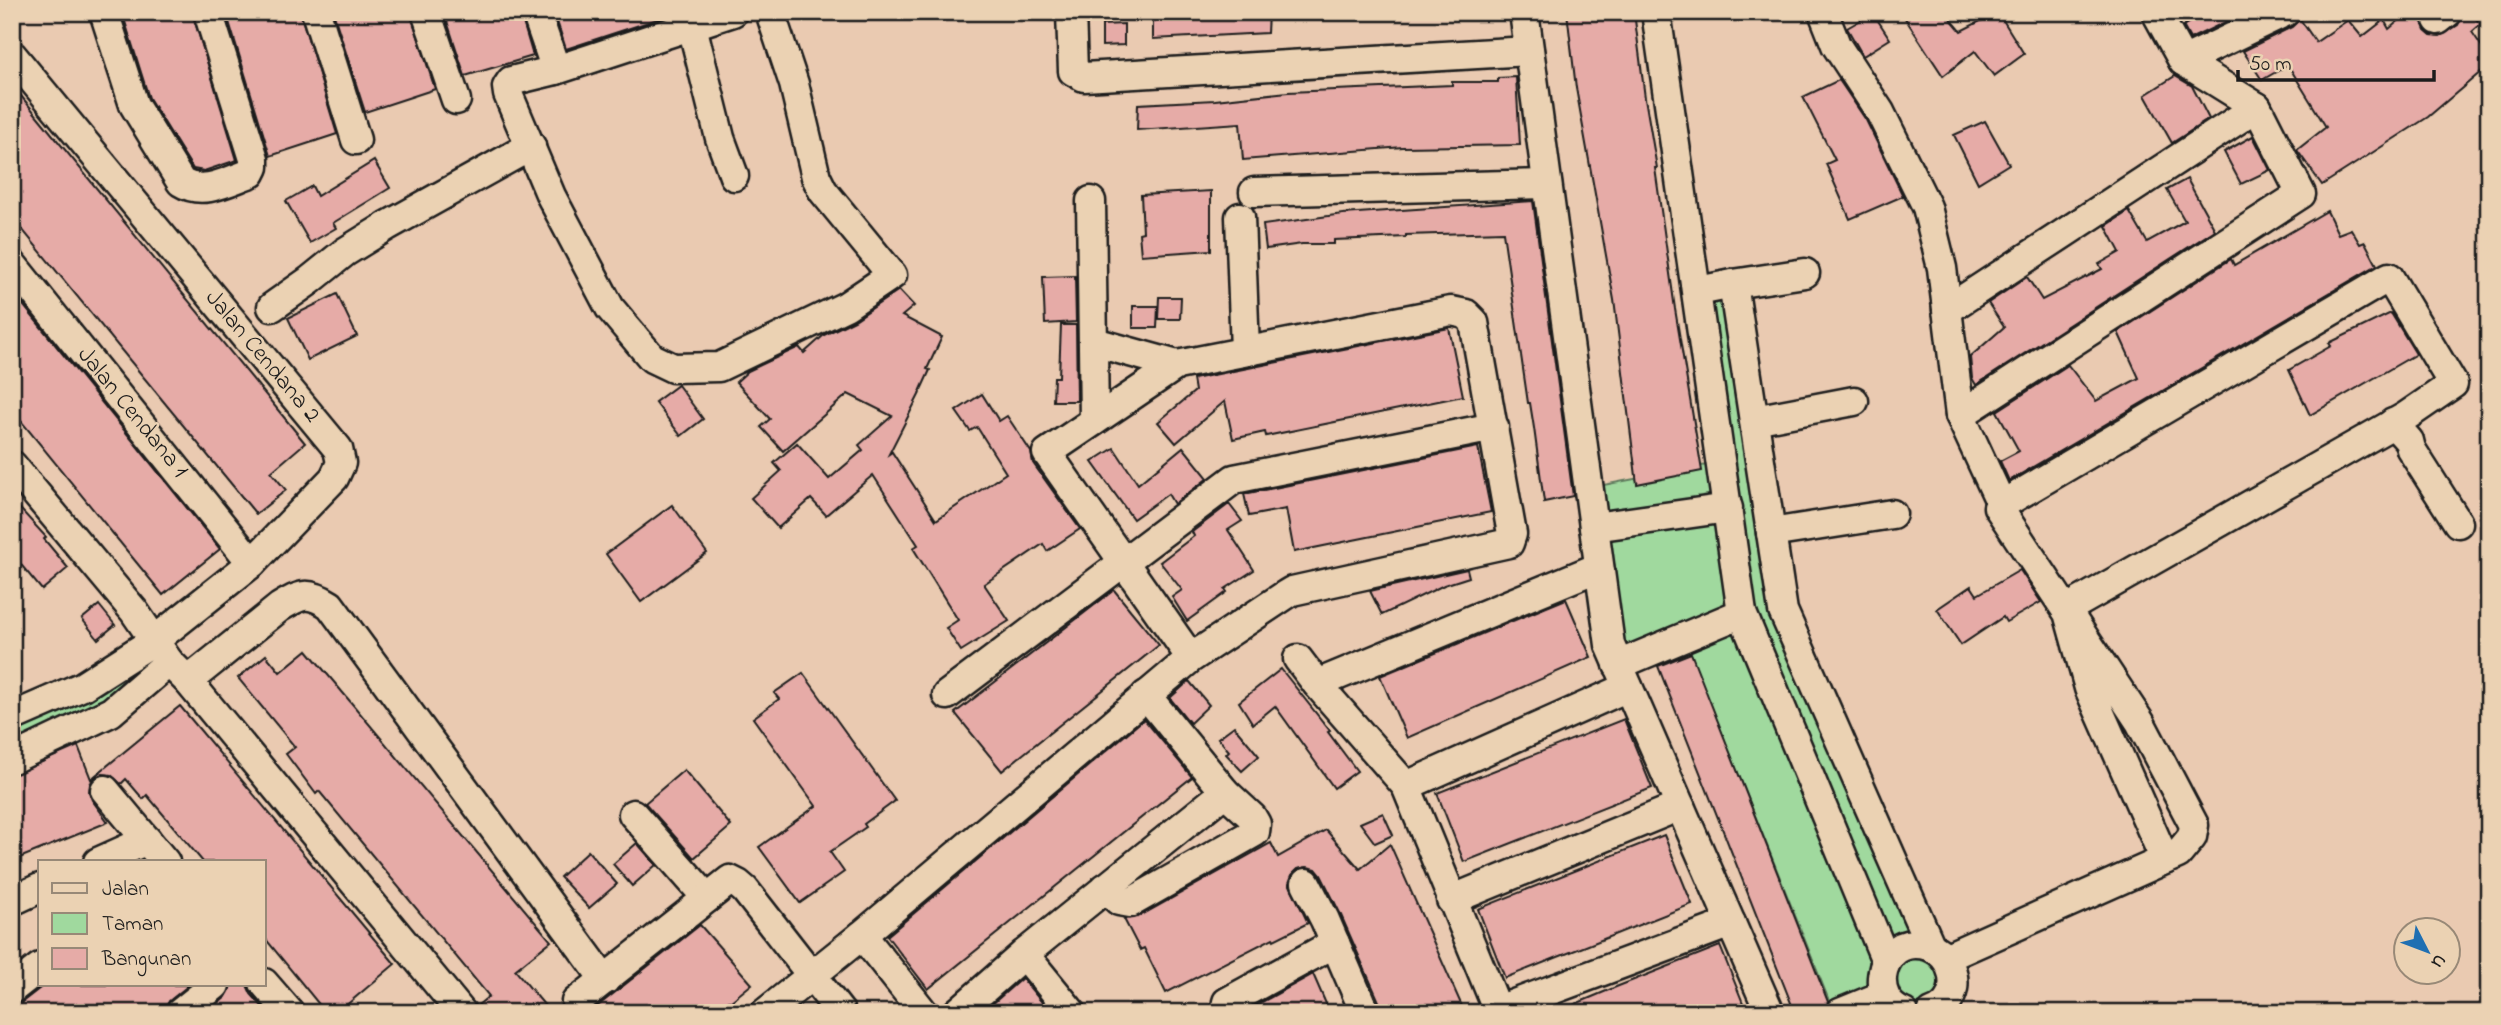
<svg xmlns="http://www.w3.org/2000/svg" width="2501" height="1025" font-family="'Indie Flower',sans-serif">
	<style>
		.green { fill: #a0d99e; stroke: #5e7a5d; stroke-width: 2 }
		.building { fill: #e6aba7; stroke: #1c1c1c; stroke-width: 2 }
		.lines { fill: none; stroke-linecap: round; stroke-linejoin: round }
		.minor-casing { stroke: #1c1c1c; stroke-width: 33 }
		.minor { stroke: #ebd2b3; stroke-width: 28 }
		.labels { text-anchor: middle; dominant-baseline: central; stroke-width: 5; stroke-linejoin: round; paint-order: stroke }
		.street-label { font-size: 24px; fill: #1c1c1c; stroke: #ebd2b3 }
	</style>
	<rect width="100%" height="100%" fill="#eacab1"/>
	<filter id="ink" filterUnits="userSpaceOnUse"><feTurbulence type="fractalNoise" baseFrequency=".0143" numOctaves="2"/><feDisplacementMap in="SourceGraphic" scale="14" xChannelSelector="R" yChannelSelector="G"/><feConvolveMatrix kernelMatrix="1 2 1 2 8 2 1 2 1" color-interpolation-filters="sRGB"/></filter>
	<g filter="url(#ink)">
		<!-- green -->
		<g class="green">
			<path d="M1719,287L1783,611L1960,1013H1834L1684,638L1618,665L1588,488L1722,462L1698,291Z"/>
			<path d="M155,640L169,662L12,759V717Z"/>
		</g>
		<!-- building -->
		<g class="building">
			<path d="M122,12H192L237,160L204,171L193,169L149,98Z"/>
			<path d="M226,12H300L337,134L270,156Z"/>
			<path d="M333,12H410L435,89L365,112Z"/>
			<path d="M444,12H520L533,56L465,76Z"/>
			<path d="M554,12H679L566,49Z"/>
			<path d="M1567,12H1634L1645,98L1657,168H1655L1675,309L1702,471L1637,484L1614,300L1576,88Z"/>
			<path d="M1901,12H1945L1961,31L1998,12L2024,54L1994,76L1975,51L1943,76Z"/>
			<path d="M2207,12H2246L2190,39L2183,26Z"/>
			<path d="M2409,12H2424L2422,22L2425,30L2431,35L2440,36L2458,25L2464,12H2469L2481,24L2472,32L2489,57V65L2428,117L2322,185L2297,150L2326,127L2288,65L2262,80L2243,51L2292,27L2300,19L2316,42L2348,20L2362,37L2384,20L2389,29Z"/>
			<path d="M1268,13L1267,33L1153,39V18Z"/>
			<path d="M1873,13L1890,39L1863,56L1847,28Z"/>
			<path d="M1124,24V45L1102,46V25Z"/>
			<path d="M2175,76L2192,86L2209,119L2172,143L2145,95Z"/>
			<path d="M1516,77L1520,145L1403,147L1243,160L1240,123L1137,130L1138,104L1215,100L1288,92L1452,85V82H1498V78Z"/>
			<path d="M1839,80L1866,120L1903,196L1850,219L1826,164L1835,160L1803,97Z"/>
			<path d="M12,85L305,443L271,472L286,490L256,514L12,217Z"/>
			<path d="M1985,121L2009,164L1978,183L1954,135Z"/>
			<path d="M2253,136L2270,170L2241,184L2224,152Z"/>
			<path d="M374,161L390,188L333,223L336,228L310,243L286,201L312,186L317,196Z"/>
			<path d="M2187,179L2215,230L1976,385L1972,378L1970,357L2004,327L1988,303L2027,277L2042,300L2102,269L2099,264L2120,252L2106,226L2129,211L2147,242L2185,221L2167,190Z"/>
			<path d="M1211,191V250L1141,255L1139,233L1143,232L1141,195Z"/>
			<path d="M1533,201L1573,496L1544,502L1534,428L1530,403H1528L1503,232L1406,235V237L1334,240V244H1302L1266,249L1263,225L1343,214Z"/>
			<path d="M2327,211L2338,234L2351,229L2360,244L2365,242L2377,265L2009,481L2000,461L2019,451L1997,411L2068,365L2096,401L2139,378L2118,332L2231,259L2234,265Z"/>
			<path d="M1075,276L1076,322L1045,324L1043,277Z"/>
			<path d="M899,290L914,306L902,316L942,337L927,369L930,370L919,394L920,393L889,454L892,452L936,520L1006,473L977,427L970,431L956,411L982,394L999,421L1007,416L1031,452L1033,463L1080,529L1047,551L1043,544L984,584L1009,621L961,651L946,628L958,620L913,548L918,545L873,475L826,515L811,499L778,528L751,498L781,471L774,463L797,443L829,479L863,450L859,445L892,416L848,394L783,451L761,427L770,419L736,382L748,371L799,347L804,353L824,335L855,320Z"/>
			<path d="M12,291L220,549L163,595L12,410Z"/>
			<path d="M337,294L357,336L308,360L288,318Z"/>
			<path d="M1159,297H1181L1180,319H1158Z"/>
			<path d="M1133,306H1158L1157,328H1133Z"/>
			<path d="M2391,313L2416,354L2310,415L2289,370L2331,346L2329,343Z"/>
			<path d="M1061,325H1076L1077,401H1053L1054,377H1059Z"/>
			<path d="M1449,328L1463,396L1266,436L1265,432L1233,439L1225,401L1176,443L1158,422L1195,391L1193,379Z"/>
			<path d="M678,385L703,419L681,436L655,402Z"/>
			<path d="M1183,447L1208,478L1174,504L1168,494L1133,519L1092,462L1114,448L1138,484Z"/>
			<path d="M1478,447L1491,512L1294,552L1286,509L1249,516L1244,494Z"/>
			<path d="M12,500L46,537L44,539L68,568L42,590L12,554Z"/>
			<path d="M1229,504L1242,521L1228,530L1254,570L1225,589L1227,592L1187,621L1172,597L1182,590L1160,562L1194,536L1192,532Z"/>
			<path d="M672,505L707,553L641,602L606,554Z"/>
			<path d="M1467,569L1469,577L1444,585L1382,615L1370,591Z"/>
			<path d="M2020,570L2041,602L2006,622L2003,617L1961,645L1937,609L1971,586L1977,595Z"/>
			<path d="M1114,590L1159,645L1002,771L955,713Z"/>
			<path d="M1566,599L1591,657L1407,738L1380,676Z"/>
			<path d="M99,605L115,625L98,639L82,619Z"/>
			<path d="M307,650L551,941L515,970L551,1013H478L477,1006L489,996L319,791L316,794L286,754L295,747L238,678L266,655L280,672Z"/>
			<path d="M1691,653L1828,1002L1826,1006L1808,1013H1795L1658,666Z"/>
			<path d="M1281,669L1330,731L1328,732L1357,771L1334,788L1275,706L1253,724L1239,702Z"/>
			<path d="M803,673L895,801L864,824L866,827L830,852L844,872L800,903L759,847L816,806L753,718L779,699L774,693Z"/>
			<path d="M1189,681L1209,705L1190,723L1170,698Z"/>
			<path d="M180,706L395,964L337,1013H326L264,937V862H203L147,795L143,799L126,779L121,784L111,775L103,774L95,777L90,784L89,792L92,800L108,822L12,861V775L78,746L91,779Z"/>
			<path d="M1144,719L1192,777L928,989L887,936Z"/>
			<path d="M1624,719L1652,788L1464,862L1437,793Z"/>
			<path d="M1234,726L1259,756L1242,771L1226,754L1229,751L1218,738Z"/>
			<path d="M684,770L731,826L694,858L645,803Z"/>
			<path d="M1383,813L1393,835L1375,843L1360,823Z"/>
			<path d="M1326,830L1360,869L1390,844L1465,1013H1384L1340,913L1321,875L1316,869L1307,867L1298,869L1292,875L1289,883L1308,923L1274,940L1273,938L1166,993L1144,948L1140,950L1124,919L1138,917L1271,843L1278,857Z"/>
			<path d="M1664,835L1692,904L1505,978L1478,909Z"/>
			<path d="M637,843L656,865L632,886L613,864Z"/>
			<path d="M588,851L617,884L589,908L560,877Z"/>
			<path d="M700,925L752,984L730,1002L729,1001L714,1013H589Z"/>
			<path d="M1720,946L1747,1013H1554L1616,987Z"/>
			<path d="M1313,974L1330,1013H1242Z"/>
			<path d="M1022,978L1045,1006L1036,1013H982Z"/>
			<path d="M44,985H189L169,1001L164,1013H12V1006L22,1002Z"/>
			<path d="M231,985H247L251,994L268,1013H207L226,997Z"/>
		</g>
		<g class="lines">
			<defs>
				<g id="minor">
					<path d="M104,12L134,105L181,182C203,196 228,181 251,173L254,167V159L208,12"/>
					<path d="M316,12L356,140"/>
					<path d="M426,12L456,100"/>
					<path d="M536,12L556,70"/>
					<path d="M733,12L556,70L511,81L507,87L508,94L551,196L610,308L652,358L673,368L719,367L846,306L892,275L823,191L816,177L794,84L770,12"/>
					<path d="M1071,12L1073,71L1084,77L1529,51"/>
					<path d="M1524,12L1610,645L1770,1013"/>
					<path d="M1656,12L1742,613L1886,961"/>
					<path d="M1823,12L1836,45L1880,112L1927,207L1942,268L1960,415L1998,497"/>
					<path d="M2438,20L2448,12"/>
					<path d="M692,26L720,138L734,176"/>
					<path d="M12,55L338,449L341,463L334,478L252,563L155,640L83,686L12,717"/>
					<path d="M2183,61L2285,12"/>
					<path d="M1254,192L1547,184"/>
					<path d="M1091,201L1094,421"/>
					<path d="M1240,217L1245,350"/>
					<path d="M12,264L252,563"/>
					<path d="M1733,284L1805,273"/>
					<path d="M1698,291L1733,284L1783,611L1930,945"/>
					<path d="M272,307L309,281L345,252L387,226L531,146"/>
					<path d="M1947,310L2257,107"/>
					<path d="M1094,342L1177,365"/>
					<path d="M1960,415L2301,194L2257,107L2183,61L2156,12"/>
					<path d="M1754,420L1854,401"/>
					<path d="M2393,423L2409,441L2411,449L2458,523"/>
					<path d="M12,465L134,611L169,662L188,681L462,1013"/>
					<path d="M1594,527L1728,508"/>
					<path d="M1771,533L1892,514"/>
					<path d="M1298,659L1317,684L1599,567"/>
					<path d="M1618,665L1742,613"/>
					<path d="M188,681L280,607C302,594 308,591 330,605L605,980"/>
					<path d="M1317,684L1406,786L1499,1013"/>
					<path d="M947,695L1234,479L1494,427"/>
					<path d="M12,759L111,712L169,662"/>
					<path d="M1406,786L1628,687"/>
					<path d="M105,790L165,862"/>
					<path d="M633,814L707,898"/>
					<path d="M98,862L147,840"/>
					<path d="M1306,883L1325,920L1365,1013"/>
					<path d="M1105,888L1119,901L1130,903L1255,832L1256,824L1252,817L1225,792L1146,695"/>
					<path d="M1451,900L1680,806"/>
					<path d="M12,901L40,888"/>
					<path d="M862,935L924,1013"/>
					<path d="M1024,954L1072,1013"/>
					<path d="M1947,957L2178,854L2192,837L2194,825L2140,722L1998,507L2389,277L2453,384L2405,417L2067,609L2089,688L2165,860"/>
					<path d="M264,983L290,1013"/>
					<path d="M12,989L40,967"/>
					<path d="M576,1002L730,880L738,884L745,890L841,1013"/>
					<path d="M1498,1010L1731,923"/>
					<path d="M180,1013L215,985"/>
					<path d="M765,1013L862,935L1191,658L1287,594L1292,591L1509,543L1512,534L1474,322L1466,314L1451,311L1177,365L1047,453L1191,658"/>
					<path d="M957,1013L1024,954L1225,792"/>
					<path d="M1225,1013L1227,1002L1335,943"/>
					<path d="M1840,1013L1884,995"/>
					<path d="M1904,1013C1869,1001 1878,945 1914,944C1955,942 1969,1000 1932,1013"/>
				</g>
			</defs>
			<!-- minor casing -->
			<use href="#minor" class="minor-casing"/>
			<!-- minor -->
			<use href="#minor" class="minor"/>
		</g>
	</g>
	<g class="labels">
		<!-- street labels -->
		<g class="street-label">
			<text transform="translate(262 357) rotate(50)">Jalan Cendana 2</text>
			<text transform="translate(132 413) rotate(51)">Jalan Cendana 1</text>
		</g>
	</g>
	<!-- margin -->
	<rect width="2501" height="1025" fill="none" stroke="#ebd2b3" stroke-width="42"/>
	<rect x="21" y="21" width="2459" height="983" fill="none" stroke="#1c1c1c" stroke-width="2.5" filter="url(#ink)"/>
	<!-- legend -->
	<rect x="38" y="860" width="228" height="126" fill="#ebd2b3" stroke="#988977" stroke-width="2"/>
	<rect x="52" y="883" width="35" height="10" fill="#ebd2b3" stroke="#988977" stroke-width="2"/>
	<text x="102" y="895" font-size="21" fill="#1c1c1c">Jalan</text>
	<rect x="52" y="913" width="35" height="21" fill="#a0d99e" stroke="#988977" stroke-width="2"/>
	<text x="102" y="930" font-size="21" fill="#1c1c1c">Taman</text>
	<rect x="52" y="948" width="35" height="21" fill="#e6aba7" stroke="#988977" stroke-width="2"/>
	<text x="102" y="965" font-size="21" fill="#1c1c1c">Bangunan</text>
	<!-- north arrow -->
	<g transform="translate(2427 951) rotate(132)"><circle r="33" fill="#ebd2b3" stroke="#988977" stroke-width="2"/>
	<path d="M0-5L12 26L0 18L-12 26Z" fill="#1f6fb2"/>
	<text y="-10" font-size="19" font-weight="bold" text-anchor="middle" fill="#1c1c1c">U</text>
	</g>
	<!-- scale -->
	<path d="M2238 70v10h196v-10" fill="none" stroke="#1c1c1c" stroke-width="3.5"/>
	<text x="2249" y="70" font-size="21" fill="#1c1c1c" stroke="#ebd2b3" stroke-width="5" paint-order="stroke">50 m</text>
</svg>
